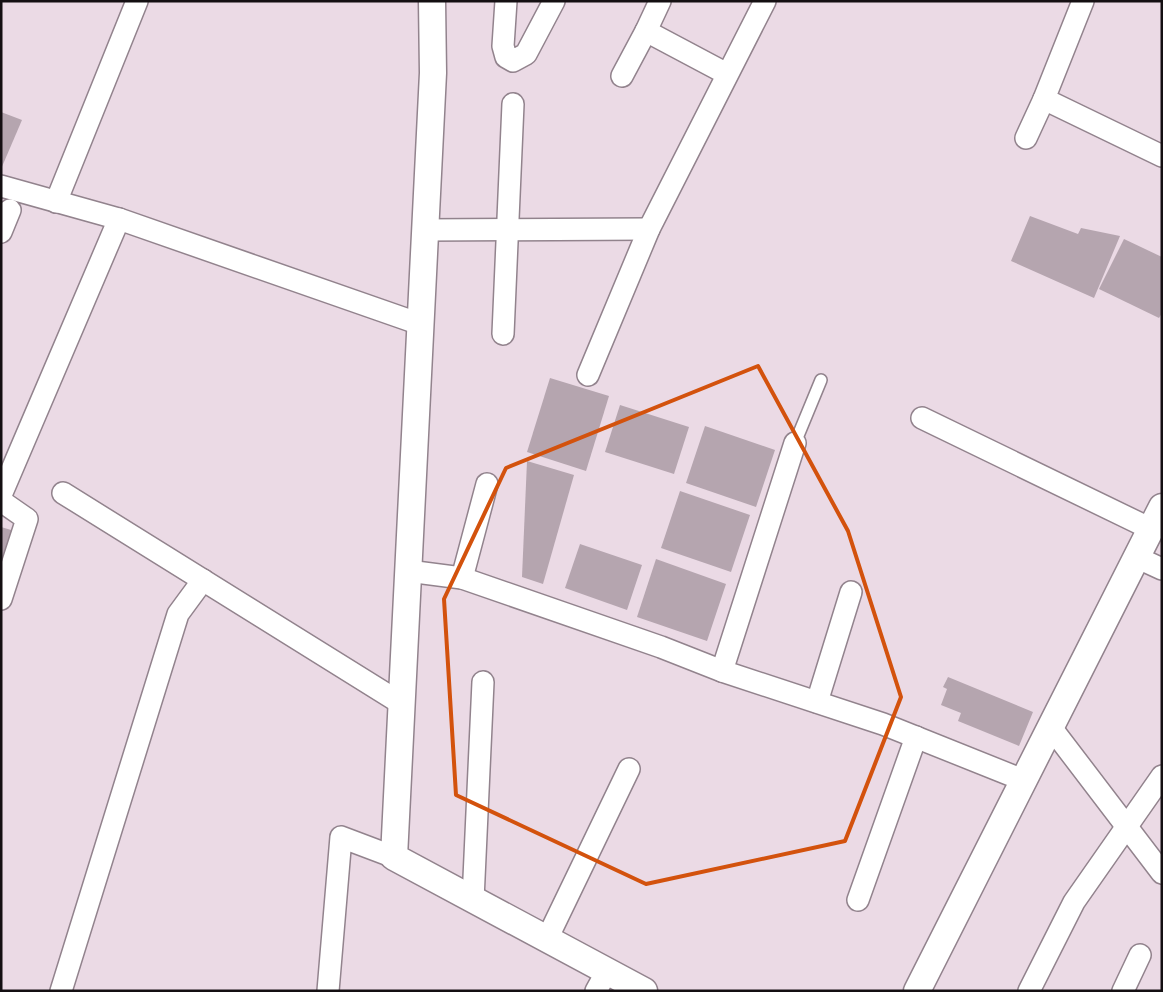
<svg xmlns="http://www.w3.org/2000/svg" width="1163" height="992" font-family="'Playfair Display',serif">
	<style>
		.building { fill: #b5a5af }
		.lines { fill: none; stroke-linecap: round; stroke-linejoin: round }
		.service-casing { stroke: #92838d; stroke-width: 14 }
		.minor-casing { stroke: #92838d; stroke-width: 24 }
		.tertiary-casing { stroke: #92838d; stroke-width: 29 }
		.service { stroke: #fff; stroke-width: 11 }
		.minor { stroke: #fff; stroke-width: 21 }
		.tertiary { stroke: #fff; stroke-width: 26 }
		.marked { fill: none; stroke: #d3520d; stroke-width: 4; stroke-linejoin: round }
	</style>
	<rect width="100%" height="100%" fill="#ebdae5"/>
	<!-- building -->
	<g class="building">
		<path d="M1,112L22,120L1,169Z"/>
		<path d="M1030,216L1078,234L1081,228L1120,236L1094,298L1011,261Z"/>
		<path d="M1124,239L1162,257V313L1159,318L1099,289Z"/>
		<path d="M550,378L609,396L586,471L527,452Z"/>
		<path d="M620,405L689,427L674,474L605,452Z"/>
		<path d="M705,426L775,450L756,507L686,483Z"/>
		<path d="M527,461L574,475L543,584L522,577Z"/>
		<path d="M680,491L750,515L731,572L661,548Z"/>
		<path d="M1,527L18,532L1,582Z"/>
		<path d="M580,544L642,565L627,610L565,588Z"/>
		<path d="M656,559L726,584L707,641L637,617Z"/>
		<path d="M948,677L1033,712L1019,746L958,721L961,713L941,705L947,689L943,687Z"/>
	</g>
	<g class="lines">
		<defs>
			<path id="service" d="M795,443L821,380"/>
			<g id="minor">
				<path d="M506,1L503,46L506,57L513,61L526,54L554,1"/>
				<path d="M1083,1L1044,99L1162,156"/>
				<path d="M646,31L727,74"/>
				<path d="M622,76L646,31L660,1"/>
				<path d="M1026,138L1044,99"/>
				<path d="M1,186L119,219L420,324"/>
				<path d="M56,202L137,1"/>
				<path d="M425,230L649,229"/>
				<path d="M1,232L10,210"/>
				<path d="M503,334L513,104"/>
				<path d="M588,375L649,229L765,1"/>
				<path d="M922,418L1151,529"/>
				<path d="M63,493L402,704"/>
				<path d="M1,495L119,219"/>
				<path d="M1,501L27,519L1,599"/>
				<path d="M1136,557L1162,569"/>
				<path d="M408,571L462,578L661,647L722,671L883,724L1023,780"/>
				<path d="M462,578L487,484"/>
				<path d="M722,671L795,443"/>
				<path d="M817,702L851,592"/>
				<path d="M1050,726L1162,873"/>
				<path d="M473,900L483,682"/>
				<path d="M858,900L916,737"/>
				<path d="M547,939L629,769"/>
				<path d="M61,991L178,614L203,580"/>
				<path d="M328,991L341,837L394,857"/>
				<path d="M596,991L607,971"/>
				<path d="M1029,991L1074,902L1162,776"/>
				<path d="M1123,991L1140,955"/>
			</g>
			<g id="tertiary">
				<path d="M432,1L433,73L394,857L644,991"/>
				<path d="M917,991L1162,507"/>
			</g>
		</defs>
		<!-- service casing -->
		<use href="#service" class="service-casing"/>
		<!-- minor casing -->
		<use href="#minor" class="minor-casing"/>
		<!-- tertiary casing -->
		<use href="#tertiary" class="tertiary-casing"/>
		<!-- service -->
		<use href="#service" class="service"/>
		<!-- minor -->
		<use href="#minor" class="minor"/>
		<!-- tertiary -->
		<use href="#tertiary" class="tertiary"/>
	</g>
	<!-- marked area -->
	<path class="marked" d="M758,366L848,531L901,697L845,841L646,884L456,795L444,599L506,468Z"/>
	<!-- border -->
	<rect width="1163" height="992" fill="none" stroke="#140f12" stroke-width="5"/>
</svg>
